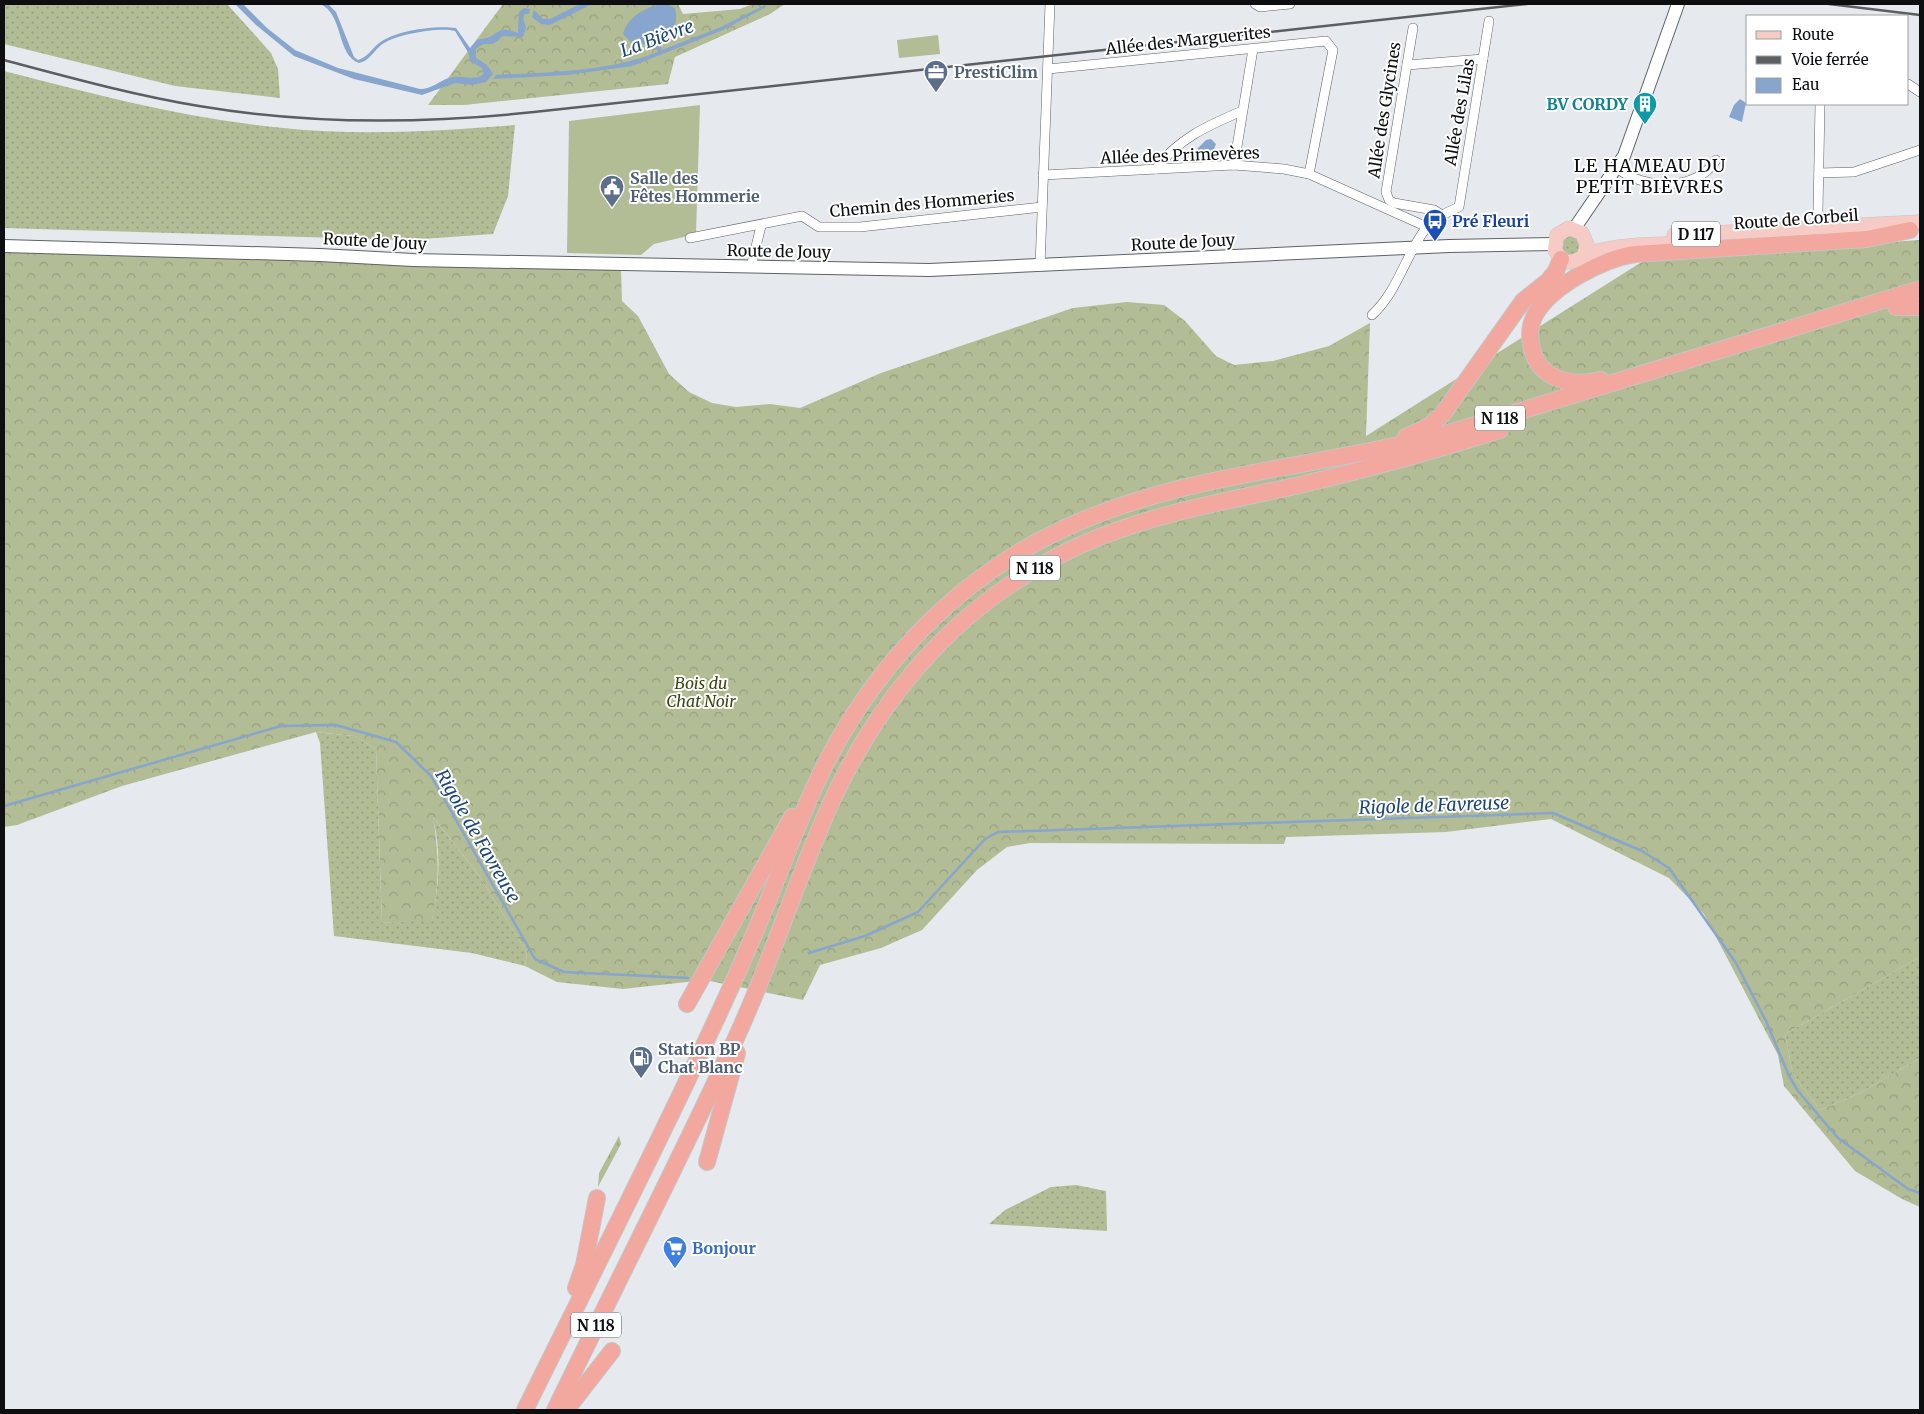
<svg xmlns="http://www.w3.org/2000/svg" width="1924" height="1414" font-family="Merriweather,serif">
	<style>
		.grass { fill: url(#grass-dots) }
		.forest { fill: url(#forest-crowns) }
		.park { fill: url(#park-tufts) }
		.pitch { fill: #b2bc95 }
		.water { fill: #87a5cd }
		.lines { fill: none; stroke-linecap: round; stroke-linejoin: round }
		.stream { stroke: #87a5cd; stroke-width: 2.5 }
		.street-casing { stroke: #5e6266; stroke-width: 10 }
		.secondary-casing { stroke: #5e6266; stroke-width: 14 }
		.primary-casing { stroke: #c5c5c6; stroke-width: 15 }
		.highway-casing { stroke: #c5c5c6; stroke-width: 18 }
		.street { stroke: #fff; stroke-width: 9 }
		.secondary { stroke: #fff; stroke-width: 12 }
		.primary { stroke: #f7cbc5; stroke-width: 14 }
		.highway { stroke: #f2a89e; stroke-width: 16 }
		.rail { stroke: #5c5e61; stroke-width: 2.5 }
		.labels { text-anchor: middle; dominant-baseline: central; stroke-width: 4; stroke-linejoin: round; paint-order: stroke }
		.shield { fill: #fff; stroke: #565658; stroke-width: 1 }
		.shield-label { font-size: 15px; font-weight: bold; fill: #0d0e10 }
		.street-label { font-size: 16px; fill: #0d0e10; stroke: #fff }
		.service-label { font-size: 16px; font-weight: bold; fill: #4e5e75; stroke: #fff; text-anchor: start }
		.culture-label { font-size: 16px; font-weight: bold; fill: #0d838f; stroke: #fff; text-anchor: end }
		.transit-label { font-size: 16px; font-weight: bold; fill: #164399; stroke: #fff; text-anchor: start }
		.park-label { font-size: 16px; font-style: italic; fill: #3c460f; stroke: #fff }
		.shop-label { font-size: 16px; font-weight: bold; fill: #366cbe; stroke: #fff; text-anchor: start }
		.water-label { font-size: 18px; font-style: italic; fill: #1d4477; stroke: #fff }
		.neighbourhood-label { font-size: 18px; letter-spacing: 1px; fill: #0d0e10; stroke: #fff }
	</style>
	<defs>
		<pattern id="grass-dots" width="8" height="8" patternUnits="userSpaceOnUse" patternTransform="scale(1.25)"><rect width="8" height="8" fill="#b2bc95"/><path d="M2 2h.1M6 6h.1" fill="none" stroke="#98a07f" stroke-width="1.8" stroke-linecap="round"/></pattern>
		<pattern id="forest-crowns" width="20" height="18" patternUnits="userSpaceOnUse" patternTransform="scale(1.25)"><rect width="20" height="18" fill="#b2bc95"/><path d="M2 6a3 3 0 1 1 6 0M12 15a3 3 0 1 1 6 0" fill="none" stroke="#98a07f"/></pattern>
		<pattern id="park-tufts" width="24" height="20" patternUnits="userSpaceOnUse" patternTransform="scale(1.25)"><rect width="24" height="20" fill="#b2bc95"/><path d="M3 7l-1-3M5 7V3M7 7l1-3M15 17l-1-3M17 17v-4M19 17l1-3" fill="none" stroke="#98a07f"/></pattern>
	</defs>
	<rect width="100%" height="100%" fill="#e6eaef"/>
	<!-- grass -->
	<g class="grass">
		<path d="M4,4H227L271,53L278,69L280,98L175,86L4,44Z"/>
		<path d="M4,71C96,95 188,119 283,128C360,136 438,131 515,125L508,196L493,234L408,240L4,228Z"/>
		<path d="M1570,235L1579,238L1581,251L1572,257L1563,253L1560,243Z"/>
		<path d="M316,732L354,736L376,749L382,923L432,919C439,886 442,849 432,816L478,874L527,953L525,966L472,953L334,936L320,743Z"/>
		<path d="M1920,957V1058L1860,1093L1820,1110L1793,1075L1785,1034Z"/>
		<path d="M1076,1185L1106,1191L1107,1231L989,1224L1005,1210L1051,1187Z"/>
	</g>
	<!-- forest -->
	<g class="forest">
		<path d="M503,4H678L683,14L740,9L753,4H785L770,14L675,57L668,84L464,105H428Z"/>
		<path d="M1920,240V957L1785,1034L1793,1075L1820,1110L1860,1093L1920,1058V1207L1902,1199L1855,1171L1784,1086L1778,1055L1704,914L1669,878L1551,819L1446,832L1286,837L1284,844L1030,843L1007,847L977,870L922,930L881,948L820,965L803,1000L705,980L623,989L557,982L525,966L527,953L478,874L433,817C439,855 440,881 432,920L382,923L376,749L354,736L316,732L298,737L122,786L17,825L4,827V250L621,270L622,301L638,316L669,374L689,392L712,403L736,407L770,404L800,408L881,373L1073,308L1127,302L1164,305L1185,321L1216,356L1234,365L1273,361L1329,346L1370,323L1366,436L1648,258Z"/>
	</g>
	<!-- park -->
	<path class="park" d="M619,1136L621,1144L598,1187L599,1173Z"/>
	<!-- pitch -->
	<g class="pitch">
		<path d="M938,35L940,54L899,58L897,40Z"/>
		<path d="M700,105L696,234L654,244L641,255L567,253L569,121Z"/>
	</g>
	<!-- water -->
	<g class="water">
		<path d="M235,4H243L267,28L295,50L338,68L420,89C432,89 439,81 449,78C461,74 474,82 484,74L482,68L470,61L469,54L455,31C440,27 400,34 386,42C375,47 372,60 359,63C336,55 344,14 320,4H328L336,12L354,57L358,60C369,57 373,46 382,41C399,30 436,25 456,28L470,48L477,40L490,37L501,30H508L518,33L519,12L524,8L530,9L529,14H525L523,18L526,28L523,37L503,36L493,44H483L476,49V58C486,64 488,65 493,74L486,82L471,85L455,83L422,95L354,79L294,56L256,25Z"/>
		<path d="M580,4H592L550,25L541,24L532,17L534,10L543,19H550Z"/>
		<path d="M660,4H667L675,8C679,29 672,30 659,44L662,50L721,27L765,5L766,7L723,30L632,66L567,75L493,79L496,75C550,72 607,72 658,52L655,45L632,43L623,34C628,16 644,9 660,4Z"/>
		<path d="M1740,99L1746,103L1742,122L1729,117L1734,105Z"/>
		<path d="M1211,139L1216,144L1213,152L1206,156L1201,154L1193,156L1192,154L1206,140Z"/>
	</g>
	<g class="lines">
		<!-- stream -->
		<g class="stream">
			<path d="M4,806L281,726L336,725L396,742L431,776L535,959L564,972L688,978"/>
			<path d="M809,953L865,936L918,912L985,839L998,832L1553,813L1642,851L1669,868L1736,963L1766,1021L1789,1076L1798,1091L1838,1138L1908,1189L1920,1193"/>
		</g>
		<defs>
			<g id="street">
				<path d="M1255,4L1260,7L1290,4"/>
				<path d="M1413,28L1386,192L1389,200L1394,203L1434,210L1442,215"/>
				<path d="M1407,65L1483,59"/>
				<path d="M1048,69L1326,41L1333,50L1309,174"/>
				<path d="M1908,84L1920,92"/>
				<path d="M1820,104L1818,211L1822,229"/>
				<path d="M1234,165L1253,49"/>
				<path d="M1617,168C1644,190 1696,192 1716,160"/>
				<path d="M1156,169C1177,139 1209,125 1242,111"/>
				<path d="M1819,173L1854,172L1920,150"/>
				<path d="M1043,175L1234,165L1284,169L1309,174L1427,227"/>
				<path d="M690,238L802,216L819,227H860L1042,207"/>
				<path d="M1040,266L1050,4"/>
				<path d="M751,267L761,226"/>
				<path d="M1372,315C1398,291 1405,256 1426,228C1434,218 1447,212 1459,207L1489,21"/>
			</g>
			<g id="secondary">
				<path d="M1574,229L1624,156L1678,4"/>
				<path d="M4,246L320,255L413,260L929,270L1449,246L1554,244"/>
			</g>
			<g id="primary">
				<path d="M1674,235L1920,222"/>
				<path d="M1584,255L1587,245L1582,233L1569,228L1557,235L1555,250C1558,256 1562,261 1569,262C1578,262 1591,252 1602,250C1630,244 1659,244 1688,243"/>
			</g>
			<g id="highway">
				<path d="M1896,307H1920"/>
				<path d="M1601,380C1570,388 1535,378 1531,343C1529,333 1531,322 1536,313C1553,285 1603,259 1635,254L1867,239L1910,230"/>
				<path d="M1406,437L1429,426L1442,415L1523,301L1548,281L1556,271L1561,259"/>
				<path d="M687,1004L792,817"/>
				<path d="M707,1162L737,1053"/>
				<path d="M576,1288L584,1265L597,1198"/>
				<path d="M525,1410C588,1282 653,1155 713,1026C739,971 763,915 785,858C798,825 811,791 828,759C880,660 961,576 1063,529C1182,473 1316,468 1442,435L1920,289"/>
				<path d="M555,1410C615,1286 678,1164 736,1038C768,969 791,896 821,826C869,710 947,613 1060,555C1136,516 1218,503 1300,485C1368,469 1434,451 1500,430"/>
				<path d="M566,1410L612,1351"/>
			</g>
		</defs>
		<!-- street casing -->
		<use href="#street" class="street-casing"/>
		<!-- secondary casing -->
		<use href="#secondary" class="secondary-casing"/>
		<!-- primary casing -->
		<use href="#primary" class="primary-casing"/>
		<!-- highway casing -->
		<use href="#highway" class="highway-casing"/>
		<!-- street -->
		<use href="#street" class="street"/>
		<!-- secondary -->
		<use href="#secondary" class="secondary"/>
		<!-- primary -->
		<use href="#primary" class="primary"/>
		<!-- highway -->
		<use href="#highway" class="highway"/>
		<!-- rail -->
		<g class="rail">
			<path d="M1829,4L1920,15"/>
			<path d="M4,60C68,77 133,95 199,106C311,125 422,124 534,112L1527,4"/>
		</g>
	</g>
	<!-- icons -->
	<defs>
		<symbol id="office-pin" viewBox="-11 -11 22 30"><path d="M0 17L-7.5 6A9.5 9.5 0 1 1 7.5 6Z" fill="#5c6f8a" stroke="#fff"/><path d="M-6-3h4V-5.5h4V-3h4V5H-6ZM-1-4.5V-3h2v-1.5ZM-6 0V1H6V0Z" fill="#fff"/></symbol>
		<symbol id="building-pin" viewBox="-11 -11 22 30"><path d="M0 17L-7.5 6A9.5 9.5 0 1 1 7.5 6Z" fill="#0f9aa8" stroke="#fff"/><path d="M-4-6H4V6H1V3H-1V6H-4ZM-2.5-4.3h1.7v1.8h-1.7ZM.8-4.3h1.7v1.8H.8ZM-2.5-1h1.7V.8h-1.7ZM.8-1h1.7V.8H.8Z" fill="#fff"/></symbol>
		<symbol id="civic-pin" viewBox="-11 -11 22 30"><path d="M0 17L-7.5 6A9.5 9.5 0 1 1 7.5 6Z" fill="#5c6f8a" stroke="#fff"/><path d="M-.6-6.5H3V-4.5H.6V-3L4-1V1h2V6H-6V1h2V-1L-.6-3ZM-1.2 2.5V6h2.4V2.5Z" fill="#fff"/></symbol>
		<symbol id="bus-pin" viewBox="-11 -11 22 30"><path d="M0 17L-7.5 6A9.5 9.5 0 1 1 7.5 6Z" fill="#1a4fb4" stroke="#fff"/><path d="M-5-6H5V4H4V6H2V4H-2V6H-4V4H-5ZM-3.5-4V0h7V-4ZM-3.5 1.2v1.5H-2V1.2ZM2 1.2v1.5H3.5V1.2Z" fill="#fff"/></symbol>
		<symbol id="fuel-pin" viewBox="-11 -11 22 30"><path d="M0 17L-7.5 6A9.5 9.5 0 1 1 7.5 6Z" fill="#5c6f8a" stroke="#fff"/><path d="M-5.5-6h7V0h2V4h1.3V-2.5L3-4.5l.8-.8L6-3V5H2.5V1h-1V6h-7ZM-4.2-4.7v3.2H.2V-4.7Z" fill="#fff"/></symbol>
		<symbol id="supermarket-pin" viewBox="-11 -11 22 30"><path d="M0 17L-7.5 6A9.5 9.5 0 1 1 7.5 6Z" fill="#3f7fe0" stroke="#fff"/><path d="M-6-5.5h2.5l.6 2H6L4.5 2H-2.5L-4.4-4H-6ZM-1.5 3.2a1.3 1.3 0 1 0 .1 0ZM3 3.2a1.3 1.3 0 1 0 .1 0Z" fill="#fff"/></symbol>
	</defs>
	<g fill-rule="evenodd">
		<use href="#office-pin" x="922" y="58" width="28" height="38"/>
		<use href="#building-pin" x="1631" y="90" width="28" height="38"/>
		<use href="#civic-pin" x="598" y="173" width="28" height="38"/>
		<use href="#bus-pin" x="1421" y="207" width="28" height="38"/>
		<use href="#fuel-pin" x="627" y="1044" width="28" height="38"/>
		<use href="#supermarket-pin" x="661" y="1234" width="28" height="38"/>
	</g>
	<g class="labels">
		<!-- shield labels -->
		<g class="shield">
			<rect x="1672" y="221.5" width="48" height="25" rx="4"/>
			<rect x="1475" y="405.5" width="50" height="25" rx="4"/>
			<rect x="1010" y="555.5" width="50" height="25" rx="4"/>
			<rect x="571" y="1312.5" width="50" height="25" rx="4"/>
		</g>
		<g class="shield-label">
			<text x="1696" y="234">D 117</text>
			<text x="1500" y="418">N 118</text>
			<text x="1035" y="568">N 118</text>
			<text x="596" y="1325">N 118</text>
		</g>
		<!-- street labels -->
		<g class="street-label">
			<text transform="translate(1188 40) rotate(-6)">Allée des Marguerites</text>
			<text transform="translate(1384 110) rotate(-81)">Allée des Glycines</text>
			<text transform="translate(1459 112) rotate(-80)">Allée des Lilas</text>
			<text transform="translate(1180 155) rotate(-2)">Allée des Primevères</text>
			<text transform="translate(922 203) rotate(-5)">Chemin des Hommeries</text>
			<text transform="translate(1796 219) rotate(-4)">Route de Corbeil</text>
			<text transform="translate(375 241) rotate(3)">Route de Jouy</text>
			<text transform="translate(1183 242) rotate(-3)">Route de Jouy</text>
			<text transform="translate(779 251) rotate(1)">Route de Jouy</text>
		</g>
		<!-- service labels -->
		<g class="service-label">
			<text x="954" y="72">PrestiClim</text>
			<text x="630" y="178">Salle des<tspan x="630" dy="18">Fêtes Hommerie</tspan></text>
			<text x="658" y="1049">Station BP<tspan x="658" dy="18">Chat Blanc</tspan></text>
		</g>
		<!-- culture labels -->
		<g class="culture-label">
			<text x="1628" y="104">BV CORDY</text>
		</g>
		<!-- transit labels -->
		<g class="transit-label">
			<text x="1452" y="221">Pré Fleuri</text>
		</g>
		<!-- park labels -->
		<g class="park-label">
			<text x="701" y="683">Bois du<tspan x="701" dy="18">Chat Noir</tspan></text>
		</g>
		<!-- shop labels -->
		<g class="shop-label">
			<text x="692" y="1248">Bonjour</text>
		</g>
		<!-- water labels -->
		<g class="water-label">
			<text transform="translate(657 38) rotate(-20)">La Bièvre</text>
			<text transform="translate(1434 805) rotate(-2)">Rigole de Favreuse</text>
			<text transform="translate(478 836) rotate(60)">Rigole de Favreuse</text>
		</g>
		<!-- neighbourhood labels -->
		<g class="neighbourhood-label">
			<text x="1650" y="165">LE HAMEAU DU<tspan x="1650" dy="21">PETIT BIÈVRES</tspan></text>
		</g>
	</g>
	<!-- border -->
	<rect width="1924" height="1414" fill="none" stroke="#0d0e10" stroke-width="10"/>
	<!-- legend -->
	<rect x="1746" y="15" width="162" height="90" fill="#ffffff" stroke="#9e9f9f"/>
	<rect x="1756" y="31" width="25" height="8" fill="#f7cbc5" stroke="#9e9f9f"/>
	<text x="1792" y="40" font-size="15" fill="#0d0e10">Route</text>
	<rect x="1756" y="56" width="25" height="8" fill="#5c5e61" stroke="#9e9f9f"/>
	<text x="1792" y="65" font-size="15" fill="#0d0e10">Voie ferrée</text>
	<rect x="1756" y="78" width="25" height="15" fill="#87a5cd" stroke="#9e9f9f"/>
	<text x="1792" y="90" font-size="15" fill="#0d0e10">Eau</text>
</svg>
